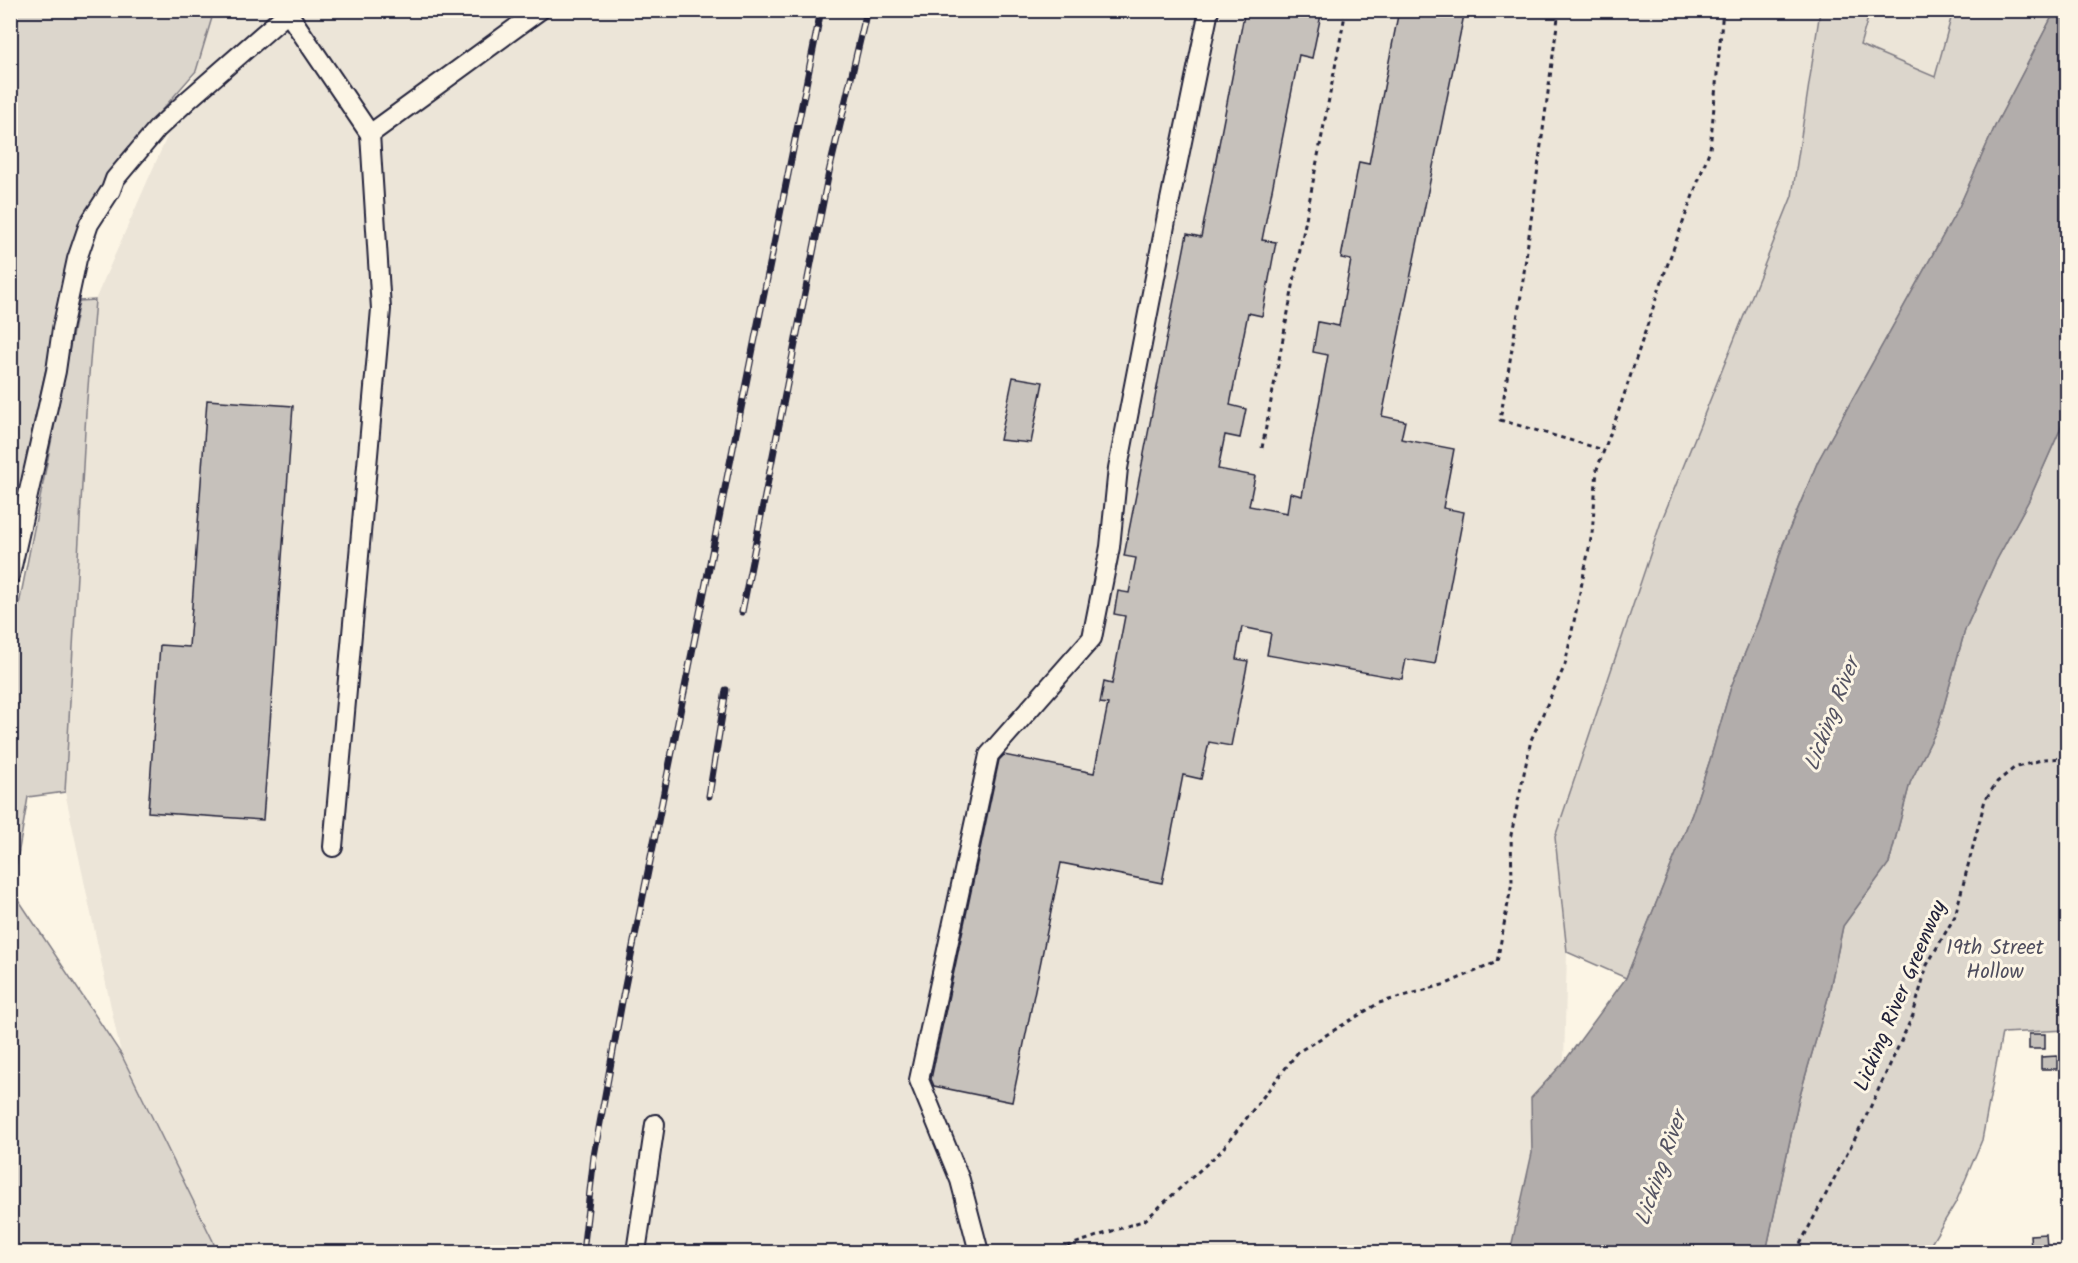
<svg xmlns="http://www.w3.org/2000/svg" width="2078" height="1263" font-family="Kalam,sans-serif">
	<style>
		.built { fill: #ece5d8 }
		.green { fill: #dcd6cc; stroke: #7f7c84; stroke-width: 1.5 }
		.water { fill: #b2adab; stroke: #78757e; stroke-width: 1.5 }
		.building { fill: #c6c1bb; stroke: #22223b; stroke-width: 1.5 }
		.lines { fill: none; stroke-linecap: round; stroke-linejoin: round }
		.minor-casing { stroke: #22223b; stroke-width: 22 }
		.path { stroke: #22223b; stroke-width: 3; stroke-dasharray: 4.5 4.5; stroke-linecap: butt }
		.minor { stroke: #fcf5e5; stroke-width: 18 }
		.rail-casing { stroke: #22223b; stroke-width: 7 }
		.rail { stroke: #fcf5e5; stroke-width: 4.5; stroke-dasharray: 14; stroke-linecap: butt }
		.labels { text-anchor: middle; dominant-baseline: central; stroke-width: 6; stroke-linejoin: round; paint-order: stroke }
		.park-label { font-size: 21px; fill: #504f5f; stroke: #fcf5e5 }
		.street-label { font-size: 21px; fill: #22223b; stroke: #fcf5e5 }
		.water-label { font-size: 22px; font-style: italic; fill: #545362; stroke: #fcf5e5 }
	</style>
	<rect width="100%" height="100%" fill="#fcf5e5"/>
	<filter id="ink" filterUnits="userSpaceOnUse"><feTurbulence type="fractalNoise" baseFrequency=".0167" numOctaves="2"/><feDisplacementMap in="SourceGraphic" scale="12" xChannelSelector="R" yChannelSelector="G"/><feConvolveMatrix kernelMatrix="1 2 1 2 8 2 1 2 1" color-interpolation-filters="sRGB"/></filter>
	<g filter="url(#ink)">
		<!-- built -->
		<g class="built">
			<path d="M214,11H1820L1792,196L1661,522L1555,837L1567,952L1564,1062L1531,1098L1532,1153L1510,1252H216L213,1241L121,1054L65,792L86,412L95,300L196,71Z"/>
			<path d="M1870,11H1953L1935,77L1860,45Z"/>
		</g>
		<!-- green -->
		<g class="green">
			<path d="M11,11H214L196,71L113,166L74,242L11,528Z"/>
			<path d="M1820,11H1870L1860,45L1935,77L1953,11H2055L1996,124L1959,207L1818,461L1783,544L1759,619L1731,687L1710,760L1692,814L1626,978L1567,952L1555,837L1661,522L1792,196Z"/>
			<path d="M95,300L86,412L65,792L28,797L12,890L121,1054L213,1241L216,1252H11V645L79,301Z"/>
			<path d="M2067,414V1030L2002,1033L1982,1140L1956,1202L1932,1242L1931,1252H1766L1799,1098L1828,998L1843,926L1889,863L1910,783L1938,727L1965,630L1996,561L2029,500Z"/>
		</g>
		<!-- water -->
		<path class="water" d="M2055,11H2068L2067,414L2029,500L1996,561L1965,630L1938,727L1910,783L1889,863L1843,926L1828,998L1799,1098L1766,1252H1510L1532,1153L1531,1098L1564,1062L1626,978L1692,814L1710,760L1731,687L1759,619L1783,545L1818,461L1959,207L1996,124Z"/>
		<!-- building -->
		<g class="building">
			<path d="M1245,10H1322L1312,58L1299,55L1262,240L1276,242L1262,316L1248,313L1230,405L1246,409L1240,438L1225,435L1218,469L1255,476L1249,506L1287,513L1290,493L1302,496L1328,355L1313,352L1318,322L1339,326L1351,260L1341,258L1359,162L1369,164L1399,10H1465L1382,416L1405,421L1401,439L1454,449L1443,508L1464,512L1435,664L1406,659L1402,679L1267,655L1271,633L1242,627L1236,659L1248,661L1231,746L1209,742L1201,779L1183,775L1162,883L1061,863L1012,1102L934,1086L931,1079L999,760L1004,755L1094,773L1108,704L1100,703L1104,682L1112,684L1125,616L1114,614L1118,591L1129,593L1136,558L1124,556L1187,234L1201,237Z"/>
			<path d="M1013,377L1043,382L1031,443L1000,440Z"/>
			<path d="M207,400L293,406L263,820L148,812L160,645L189,647Z"/>
			<rect x="2029" y="1034" width="16" height="15"/>
			<path d="M2057,1056V1069H2041V1057Z"/>
			<path d="M2046,1234L2047,1247L2031,1248L2030,1235Z"/>
		</g>
		<g class="lines">
			<defs>
				<g id="minor">
					<path d="M288,13L370,134L381,309L333,847"/>
					<path d="M370,134L540,10"/>
					<path d="M10,575L56,371L62,329L77,259L89,224L111,190L115,179L157,129L188,100L291,10"/>
					<path d="M636,1252L655,1124"/>
					<path d="M979,1252L960,1180L919,1080L989,755L1092,638L1110,547L1118,468L1169,205L1209,10"/>
				</g>
			</defs>
			<!-- minor casing -->
			<use href="#minor" class="minor-casing"/>
			<!-- path -->
			<g class="path">
				<path d="M1559,10L1521,295L1500,420L1604,450"/>
				<path d="M1262,448L1346,10"/>
				<path d="M1050,1252L1145,1220L1221,1151L1298,1052L1379,1003L1446,984L1497,962L1512,882L1511,835L1531,740L1565,665L1592,534L1597,469L1618,413L1667,266L1710,149L1723,10"/>
				<path d="M1796,1252L1863,1123L1913,1015L1927,965L1955,916L1985,800L1997,782L2014,768L2044,759L2068,758"/>
			</g>
			<!-- minor -->
			<use href="#minor" class="minor"/>
			<defs>
				<g id="rail">
					<path d="M742,612L829,172L867,10"/>
					<path d="M709,796L726,690"/>
					<path d="M583,1252L594,1156L623,996L821,10"/>
				</g>
			</defs>
			<!-- rail casing -->
			<use href="#rail" class="rail-casing"/>
			<!-- rail -->
			<use href="#rail" class="rail"/>
		</g>
	</g>
	<g class="labels">
		<!-- park labels -->
		<g class="park-label">
			<text x="1995" y="948">19th Street<tspan x="1995" dy="24">Hollow</tspan></text>
		</g>
		<!-- street labels -->
		<g class="street-label">
			<text transform="translate(1901 996) rotate(-67)">Licking River Greenway</text>
		</g>
		<!-- water labels -->
		<g class="water-label">
			<text transform="translate(1833 715) rotate(-69)">Licking River</text>
			<text transform="translate(1662 1169) rotate(-71)">Licking River</text>
		</g>
	</g>
	<!-- margin -->
	<rect width="2078" height="1263" fill="none" stroke="#fcf5e5" stroke-width="36"/>
	<rect x="18" y="18" width="2042" height="1227" fill="none" stroke="#22223b" stroke-width="2" filter="url(#ink)"/>
</svg>
